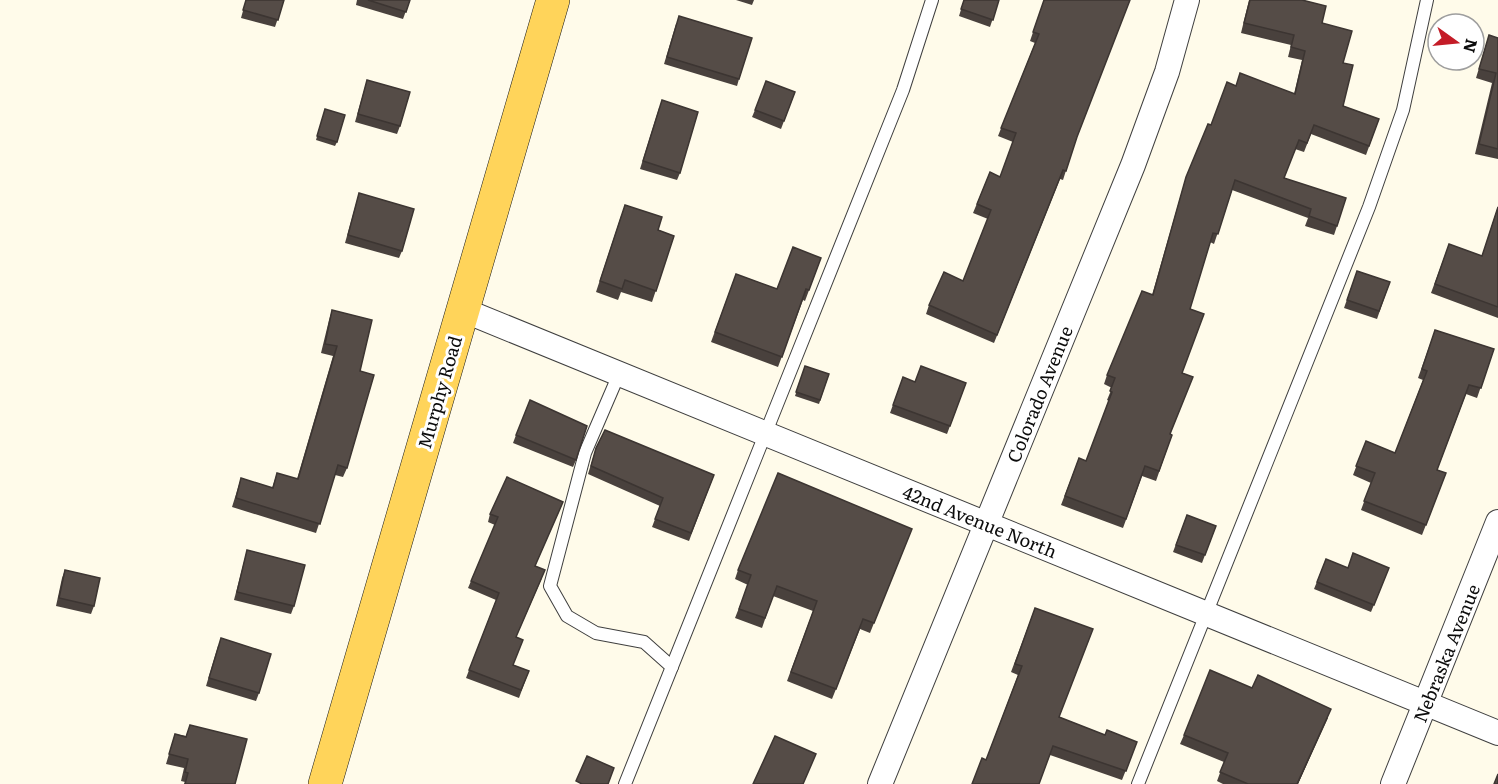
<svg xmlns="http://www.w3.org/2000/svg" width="1498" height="784" font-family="Literata,serif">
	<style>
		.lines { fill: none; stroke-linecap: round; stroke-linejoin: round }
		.lane-casing { stroke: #3f3f3f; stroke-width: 14 }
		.street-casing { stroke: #3f3f3f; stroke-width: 26 }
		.primary-casing { stroke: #1d1d1d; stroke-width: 34 }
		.lane { stroke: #fff; stroke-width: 12 }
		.street { stroke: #fff; stroke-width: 24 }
		.primary { stroke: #ffd45a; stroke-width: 33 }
		.wall { fill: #49413d }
		.shaded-wall { fill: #3c3532 }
		.building { fill: #554c47; stroke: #3c3532; stroke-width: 1.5 }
		.labels { text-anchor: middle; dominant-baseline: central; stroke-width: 6; stroke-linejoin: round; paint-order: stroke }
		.street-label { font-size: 18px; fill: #0c0c0c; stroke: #fff }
	</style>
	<rect width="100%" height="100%" fill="#fffbea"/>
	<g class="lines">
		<defs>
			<g id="lane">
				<path d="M619,374L585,453L550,586L567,616L596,633L644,642L672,667"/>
				<path d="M625,784L903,90L932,0"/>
				<path d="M1138,784L1369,207L1403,110L1427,0"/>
			</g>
			<g id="street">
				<path d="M463,310L1498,733"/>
				<path d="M880,784L1133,165L1167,72L1187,0"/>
				<path d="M1393,784L1498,522"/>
			</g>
			<path id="primary" d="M325,784L553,0"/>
		</defs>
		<!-- lane casing -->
		<use href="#lane" class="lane-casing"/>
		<!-- street casing -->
		<use href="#street" class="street-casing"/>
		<!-- primary casing -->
		<use href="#primary" class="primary-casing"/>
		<!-- lane -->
		<use href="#lane" class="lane"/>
		<!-- street -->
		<use href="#street" class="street"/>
		<!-- primary -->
		<use href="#primary" class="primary"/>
	</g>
	<!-- wall -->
	<g class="wall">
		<path d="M246,0H284L275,27L241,18Z"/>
		<path d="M357,0H410L403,19L356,5Z"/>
		<path d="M736,0H754L752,5Z"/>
		<path d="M964,0H999L990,27L959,16Z"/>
		<path d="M1044,0L1076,139L1063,180L1060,179L994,343L926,314L929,305L963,281L988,219L973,213L990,172L1000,177L1013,142L998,136L1035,43L1030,41Z"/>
		<path d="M1249,0H1302L1322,23L1343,63V106L1379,119L1366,155L1311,134L1304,152L1295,149L1284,178L1337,226L1334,235L1305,226L1308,218L1232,190L1214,244L1210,242L1190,309L1182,373L1170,434L1172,435L1156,481L1142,476L1123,528L1061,505L1079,458L1086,461L1109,401L1107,400L1112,388L1104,384L1107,375L1152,295L1186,177L1211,125L1236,86L1294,94L1302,60L1288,57L1291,45L1241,33Z"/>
		<path d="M676,24L739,79L737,86L664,64Z"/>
		<path d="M1489,35L1498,38V159L1475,154L1492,83L1476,78Z"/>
		<path d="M367,80L400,126L397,134L355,122Z"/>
		<path d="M795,92L781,129L752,117L755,110Z"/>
		<path d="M659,108L680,173L677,180L640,169Z"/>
		<path d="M325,109L337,142L335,146L316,140Z"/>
		<path d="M359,193L402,251L399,258L345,243Z"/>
		<path d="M1498,206V318L1431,293L1449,244L1482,256Z"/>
		<path d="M621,216L674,236L652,302L621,292L618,300L596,292Z"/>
		<path d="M821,258L805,301L803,300L778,367L711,342L736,274L777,289Z"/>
		<path d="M1357,271L1390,282L1377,319L1344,308Z"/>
		<path d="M332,310L360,371L347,468L343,477L335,475L316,533L232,507L241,478L272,488L277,473L297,479L333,356L321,353L329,320Z"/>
		<path d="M1435,330L1494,349L1477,398L1466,394L1437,470L1446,473L1422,535L1361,510L1371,483L1353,475L1366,441L1395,453L1423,380L1418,378Z"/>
		<path d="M805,366L829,374L819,404L795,396Z"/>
		<path d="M903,377L915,382L966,383L947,434L890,413Z"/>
		<path d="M516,435L576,460L573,467L513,443Z"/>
		<path d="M596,448L714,475L689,541L652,527L660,506L588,474Z"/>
		<path d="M563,502L535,566L542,578L516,637L513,665L529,671L519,698L466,678L496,600L468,588L495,525L488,522L490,514Z"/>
		<path d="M1187,515L1216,526L1202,563L1173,552Z"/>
		<path d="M908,538L870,633L860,629L832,699L787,681L813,611L773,596L762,628L735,618L748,585L735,579L738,570Z"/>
		<path d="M247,550L294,606L291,614L234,600Z"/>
		<path d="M1326,559L1348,568H1389L1371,612L1314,589Z"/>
		<path d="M65,570L94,606L91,614L56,606L62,578Z"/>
		<path d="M1035,608L1059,717L1105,735L1137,742L1122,780L1050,755L986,760L1018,675L1011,672Z"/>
		<path d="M218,646L259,693L256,701L206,686Z"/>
		<path d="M1252,688L1328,718L1298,784H1223L1217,781L1224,762L1180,744L1184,735Z"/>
		<path d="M190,725L235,784H184L185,782L181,781L184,768L166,764L175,734L186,736Z"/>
	</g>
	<!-- shaded-wall -->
	<path class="shaded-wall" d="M1331,709L1298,784H1297Z"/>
	<!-- building -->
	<g class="building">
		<path d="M246,0H284L278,20L243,10Z"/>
		<path d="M368,0H410L406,12Z"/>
		<path d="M964,0H999L993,20L961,9Z"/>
		<path d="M1044,0H1130L1077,137L1066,171L1063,170L997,335L929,305L944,272L963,281L991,210L977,204L990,172L1000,177L1016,133L1001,128L1039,34L1033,32Z"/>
		<path d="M1250,0H1302L1326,6L1322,23L1352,31L1343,63L1353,65L1343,106L1379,119L1369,146L1314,125L1307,143L1299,140L1284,178L1346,198L1337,226L1309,216L1311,209L1235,180L1218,234L1213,233L1190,309L1204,314L1182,373L1193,377L1170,434L1172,435L1159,471L1145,466L1126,519L1065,496L1079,458L1086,461L1112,392L1110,391L1115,378L1107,375L1142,291L1153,295L1186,177L1208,124L1211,125L1227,82L1236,86L1240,73L1295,94L1305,51L1291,47L1294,35L1244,23Z"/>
		<path d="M679,16L752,38L739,79L667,57Z"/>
		<path d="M1489,35L1498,38V149L1479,144L1496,73L1479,69Z"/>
		<path d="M367,80L410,92L400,126L358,114Z"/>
		<path d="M766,81L795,92L784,121L755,110Z"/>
		<path d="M662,100L698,112L680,173L643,161Z"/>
		<path d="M325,109L345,115L337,142L317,136Z"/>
		<path d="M359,193L414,209L402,251L348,235Z"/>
		<path d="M625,205L662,217L658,230L674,236L656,291L625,280L622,289L600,281Z"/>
		<path d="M1498,207V307L1435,284L1449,244L1482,256Z"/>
		<path d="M793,247L821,258L809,290L806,289L782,357L715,332L736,274L777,289Z"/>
		<path d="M1357,271L1390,282L1379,311L1347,300Z"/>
		<path d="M332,310L372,320L360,371L374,375L347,468L338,465L320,524L236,498L241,478L273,488L277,473L298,479L337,346L325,344Z"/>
		<path d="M1435,330L1494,349L1481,388L1469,385L1437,470L1446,473L1426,525L1364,501L1375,473L1356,466L1366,441L1395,453L1427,371L1422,369Z"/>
		<path d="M805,366L829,374L820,400L796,392Z"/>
		<path d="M921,366L966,383L950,426L893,405L903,377L915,382Z"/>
		<path d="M530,400L587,426L576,460L516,435Z"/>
		<path d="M605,430L714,475L691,533L655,519L663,498L591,466L596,448Z"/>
		<path d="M778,473L912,529L874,623L863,619L836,689L791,672L817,601L777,586L765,618L739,609L751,575L738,570Z"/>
		<path d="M507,477L563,502L535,566L545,570L516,637L523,640L513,665L529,671L521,690L469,670L499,593L471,581L498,517L490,514Z"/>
		<path d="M1187,515L1216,526L1205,555L1176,545Z"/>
		<path d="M247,550L305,565L294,606L237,592Z"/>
		<path d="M1353,553L1389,568L1374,605L1317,582L1326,559L1348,568Z"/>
		<path d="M65,570L100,578L94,606L59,598Z"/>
		<path d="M1035,608L1093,629L1059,717L1105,735L1107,730L1137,742L1126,771L1053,746L1039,784H972L982,758L986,760L1022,666L1015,664Z"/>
		<path d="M221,638L271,654L259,693L209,678Z"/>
		<path d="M1210,670L1252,688L1258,675L1331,709L1297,784H1248L1220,772L1228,753L1184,735Z"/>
		<path d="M190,725L247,739L235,784H185L188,773L185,772L188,759L169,754L175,734L186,737Z"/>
		<path d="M775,736L816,754L803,784H753Z"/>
		<path d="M587,756L614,768L608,784H582L576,781Z"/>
		<path d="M1498,774V784H1494Z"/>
	</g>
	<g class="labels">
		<!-- street labels -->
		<g class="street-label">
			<text transform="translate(439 392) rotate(-74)">Murphy Road</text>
			<text transform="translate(1039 394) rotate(-68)">Colorado Avenue</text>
			<text transform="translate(980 521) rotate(22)">42nd Avenue North</text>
			<text transform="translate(1446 653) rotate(-68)">Nebraska Avenue</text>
		</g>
	</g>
	<!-- north arrow -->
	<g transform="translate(1456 42) rotate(105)"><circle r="28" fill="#ffffff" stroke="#9e9e9e" stroke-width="1.5"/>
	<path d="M0-4.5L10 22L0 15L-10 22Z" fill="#c41c27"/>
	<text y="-9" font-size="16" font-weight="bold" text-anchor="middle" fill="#0c0c0c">N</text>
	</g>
</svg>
